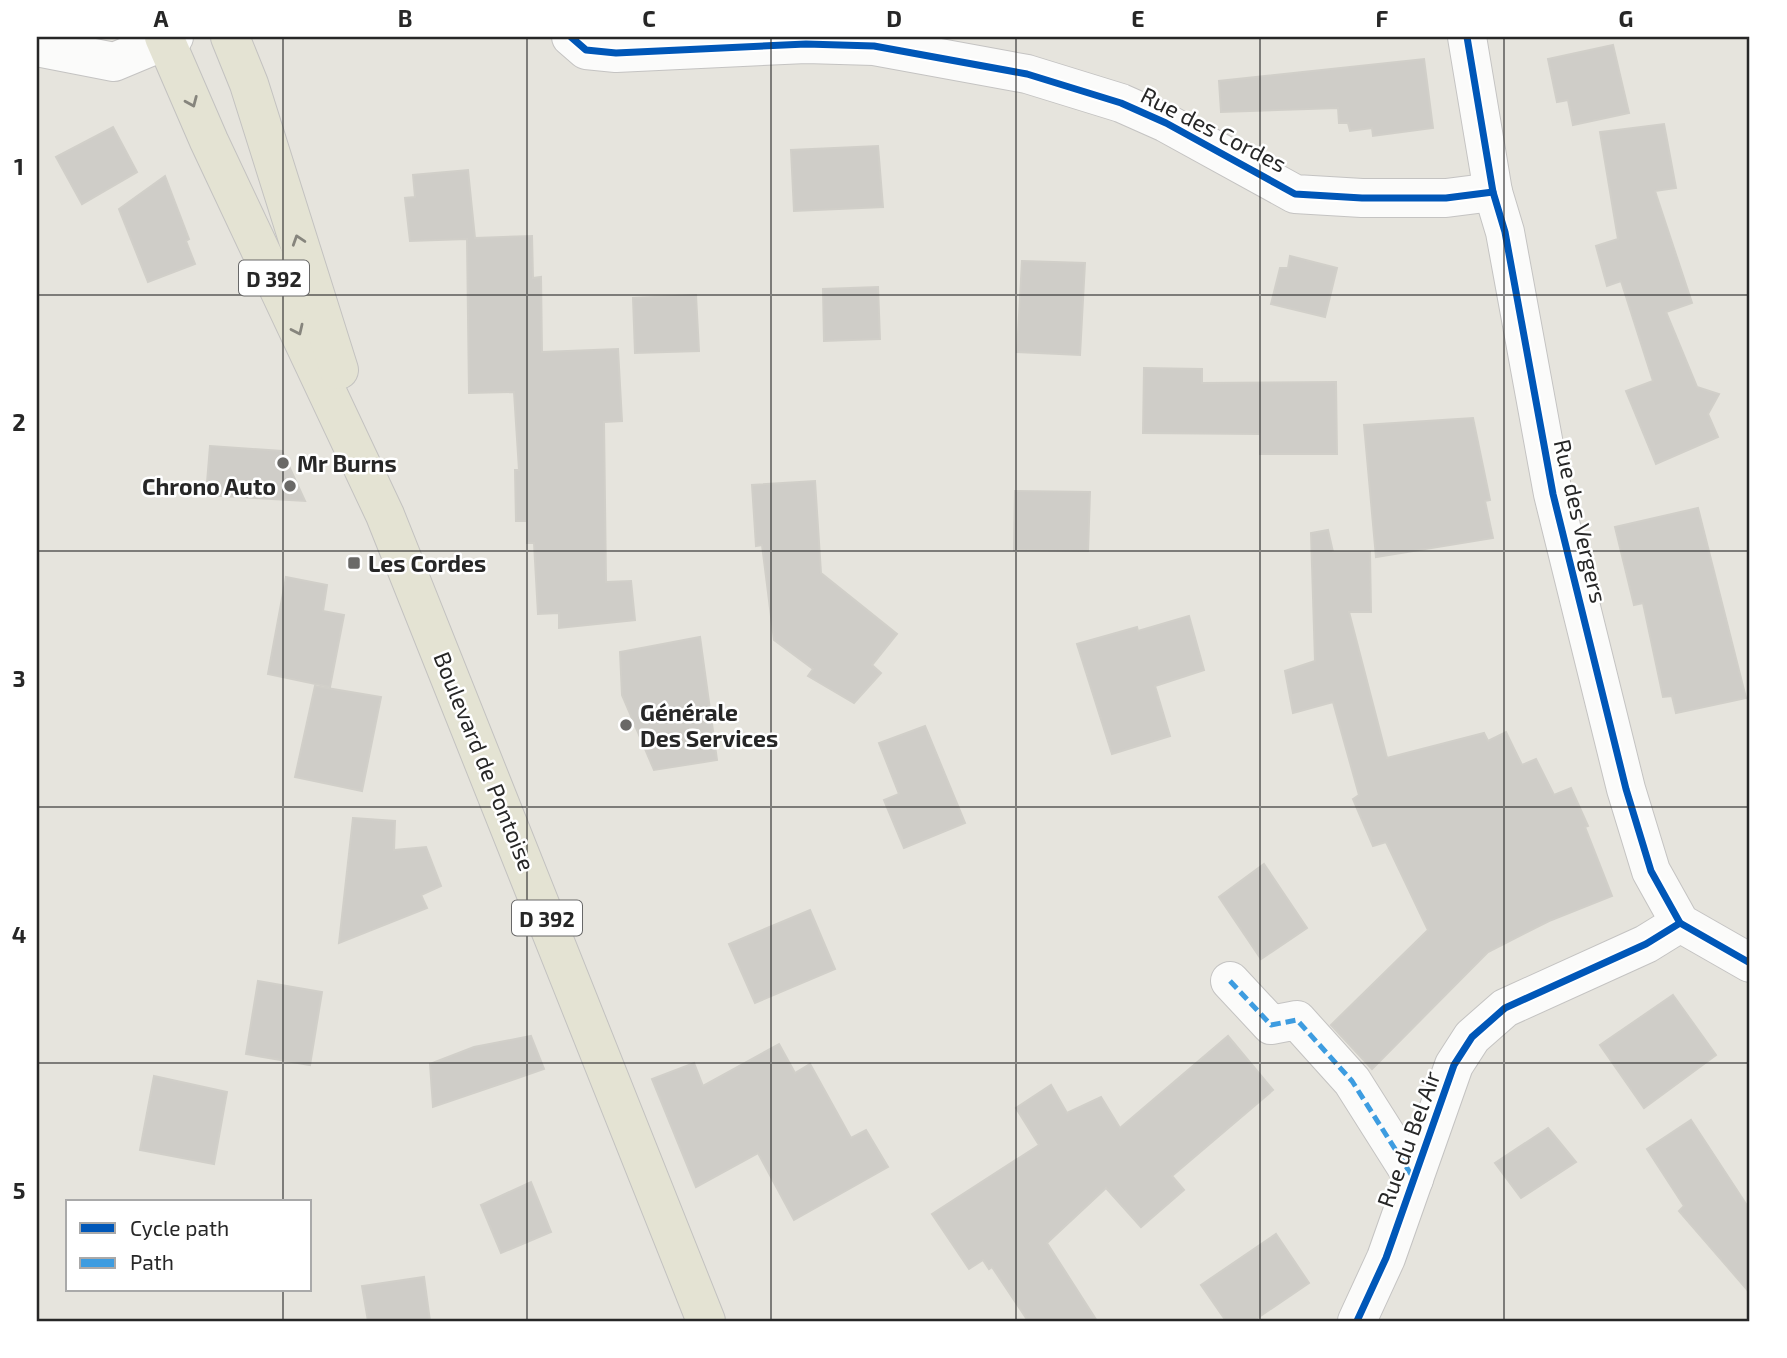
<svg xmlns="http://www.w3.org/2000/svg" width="1787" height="1358" font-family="'Exo 2',sans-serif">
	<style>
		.building { fill: #cfcdc8; stroke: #d1cfc9; stroke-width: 2 }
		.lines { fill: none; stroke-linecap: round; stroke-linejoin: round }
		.street-casing { stroke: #c4c3c2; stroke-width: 40 }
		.secondary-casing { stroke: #c4c3c2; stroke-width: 40 }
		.primary-casing { stroke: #c3c2c0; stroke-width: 40 }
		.street { stroke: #fbfbfa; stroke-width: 38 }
		.secondary { stroke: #fbfbfa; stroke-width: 38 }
		.primary { stroke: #e4e3d3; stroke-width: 38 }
		.quiet { stroke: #3d9ce0; stroke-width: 5; stroke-dasharray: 10 5; stroke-linecap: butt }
		.cycleway-casing { stroke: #fff; stroke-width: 11 }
		.cycleway { stroke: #0057b8; stroke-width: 7 }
		.oneway { stroke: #86857d }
		.grid { fill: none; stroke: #272727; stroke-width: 2; stroke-opacity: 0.55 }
		.poi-dot { fill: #6a6967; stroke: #fff; stroke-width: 2.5 }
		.labels { text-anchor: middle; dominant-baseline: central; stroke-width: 5; stroke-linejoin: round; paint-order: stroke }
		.shield { fill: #fff; stroke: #686868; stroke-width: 2 }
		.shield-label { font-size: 21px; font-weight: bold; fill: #272727 }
		.street-label { font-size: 23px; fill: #272727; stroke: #fff }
		.poi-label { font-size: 23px; font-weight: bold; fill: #272727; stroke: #fff; text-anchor: start }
		.neatline { fill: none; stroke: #272727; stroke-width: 2.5 }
		.grid-label { font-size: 23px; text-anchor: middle; font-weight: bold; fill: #272727 }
	</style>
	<rect width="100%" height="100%" fill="#e6e4dd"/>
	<!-- building -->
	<g class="building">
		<path d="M1613,45L1629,113L1573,125L1568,100L1557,102L1548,59Z"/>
		<path d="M1424,59L1433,128L1373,136L1372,128L1350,131L1348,123H1339L1338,108L1221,112L1219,81Z"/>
		<path d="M1664,124L1676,188L1655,191L1692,303L1666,312L1697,387L1719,394L1708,414L1718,437L1656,464L1626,391L1653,381L1621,281L1607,286L1596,246L1618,239L1600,132Z"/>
		<path d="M113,127L137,172L82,204L56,157Z"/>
		<path d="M878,146L883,207L794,211L791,150Z"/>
		<path d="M468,170L475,238L532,236L533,278L541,277L542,352L618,349L622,421L604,422L606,582L631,581L635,620L559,628V613L538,614L534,543H527V521H516L515,470H519L514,392L469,393L467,239L410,241L405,198L415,197L413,175Z"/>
		<path d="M165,176L189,239L186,241L195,264L148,282L119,209Z"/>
		<path d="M1290,256L1337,268L1325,317L1271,304L1280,268H1288Z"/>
		<path d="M1022,261L1085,263L1080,355L1017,352Z"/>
		<path d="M878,287L880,339L824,341L823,289Z"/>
		<path d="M696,295L699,351L635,353L633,298Z"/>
		<path d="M1144,368L1202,369V383L1336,382L1337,454H1260V434L1143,433Z"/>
		<path d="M1473,418L1490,500L1485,501L1493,538L1376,557L1364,425Z"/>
		<path d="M210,446L282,451L305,501L206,495Z"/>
		<path d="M815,481L821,573L897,634L872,665L881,673L854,703L808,676L813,669L774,640L762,545L756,546L752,485Z"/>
		<path d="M1015,491L1090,492L1088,551L1014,550Z"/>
		<path d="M1698,508L1746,698L1676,713L1672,696L1663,697L1643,603L1634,605L1615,527Z"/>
		<path d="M1328,530L1333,552H1370L1371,612H1349L1387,758L1484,733L1488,741L1506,732L1522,765L1536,759L1554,795L1571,788L1588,826L1585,827L1612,896L1549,921L1488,952L1372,1069L1331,1025L1428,930L1386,842L1373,846L1353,799L1359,795L1333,702L1293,713L1285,671L1315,661L1311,533Z"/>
		<path d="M286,577L327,585L323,611L344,615L330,687L268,674Z"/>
		<path d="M1189,616L1204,670L1155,686L1170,736L1112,754L1077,644L1137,627L1138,631Z"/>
		<path d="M700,637L717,760L654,770L622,695L620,652Z"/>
		<path d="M315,686L381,697L362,791L295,777Z"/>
		<path d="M925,726L965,823L904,848L884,800L899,794L879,743Z"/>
		<path d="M353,818L395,821L394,850L426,847L441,886L421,895L427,908L339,943Z"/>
		<path d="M1264,864L1307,928L1261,959L1219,897Z"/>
		<path d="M810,910L835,969L755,1003L729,944Z"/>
		<path d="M258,981L322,992L310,1065L246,1054Z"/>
		<path d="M1673,995L1716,1055L1644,1108L1600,1045Z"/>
		<path d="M531,1036L544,1069L433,1107L430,1064L474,1047Z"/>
		<path d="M1228,1036L1273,1090L1172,1176L1184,1190L1141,1227L1106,1188L1047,1243L1097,1321H1028L992,1267L989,1269L983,1260L969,1269L932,1214L1039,1145L1016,1108L1051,1085L1067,1113L1101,1097L1120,1128Z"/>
		<path d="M779,1044L795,1073L810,1064L851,1138L866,1130L888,1167L794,1220L758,1153L696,1187L652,1079L694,1063L703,1086Z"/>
		<path d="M154,1076L227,1092L214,1164L140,1150Z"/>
		<path d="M1691,1120L1750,1210V1293L1679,1211L1684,1206L1647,1149Z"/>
		<path d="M1548,1128L1576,1162L1521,1198L1495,1163Z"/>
		<path d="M531,1182L551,1232L501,1253L481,1205Z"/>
		<path d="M1276,1234L1309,1283L1253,1321H1226L1201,1285Z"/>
		<path d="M424,1277L430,1321H368L362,1286Z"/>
	</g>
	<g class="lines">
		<defs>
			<g id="street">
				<path d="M571,37L586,50L616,53L806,44L874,46L1027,74L1121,103L1166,123L1295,194L1362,198H1446L1493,192"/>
				<path d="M1467,37L1493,192L1505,232L1553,494L1626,789L1651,871L1680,923L1750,963"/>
				<path d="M1230,981L1271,1025L1297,1020L1352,1081L1414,1179"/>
				<path d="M1357,1321L1386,1258L1454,1065L1472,1037L1505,1008L1646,944L1680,923"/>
			</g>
			<path id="secondary" d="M37,47L114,62L174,37"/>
			<g id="primary">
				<path d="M164,37L209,141L385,515L706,1321"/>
				<path d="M230,37L249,84L339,370"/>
			</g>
		</defs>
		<!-- street casing -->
		<use href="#street" class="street-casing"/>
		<!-- secondary casing -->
		<use href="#secondary" class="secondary-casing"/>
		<!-- primary casing -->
		<use href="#primary" class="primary-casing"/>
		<!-- street -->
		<use href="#street" class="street"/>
		<!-- secondary -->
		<use href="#secondary" class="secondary"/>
		<!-- primary -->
		<use href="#primary" class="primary"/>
		<!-- quiet -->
		<path class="quiet" d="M1230,981L1271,1025L1297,1020L1352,1081L1414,1179"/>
		<defs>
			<g id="cycleway">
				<path d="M571,37L586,50L616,53L806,44L874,46L1027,74L1121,103L1166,123L1295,194L1362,198H1446L1493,192"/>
				<path d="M1467,37L1493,192L1505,232L1553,494L1626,789L1651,871L1680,923L1750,963"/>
				<path d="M1357,1321L1386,1258L1454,1065L1472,1037L1505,1008L1646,944L1680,923"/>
			</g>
		</defs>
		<!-- cycleway casing -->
		<use href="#cycleway" class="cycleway-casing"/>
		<!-- cycleway -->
		<use href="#cycleway" class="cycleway"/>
	</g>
	<!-- one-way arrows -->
	<defs><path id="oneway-chevron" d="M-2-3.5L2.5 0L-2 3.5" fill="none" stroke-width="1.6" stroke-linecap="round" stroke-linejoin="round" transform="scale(1.75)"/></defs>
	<g class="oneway">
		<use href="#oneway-chevron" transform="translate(192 102) rotate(67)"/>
		<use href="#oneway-chevron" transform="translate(298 240) rotate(-108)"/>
		<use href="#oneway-chevron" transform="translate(298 330) rotate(65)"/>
	</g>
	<!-- grid -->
	<path class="grid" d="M283,37V1202M527,37V1321M771,37V1321M1016,37V1321M1260,37V1321M1504,37V1321M37,295H1750M37,551H1750M37,807H1750M37,1063H1750M283,1290V1321"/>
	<!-- markers -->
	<g class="poi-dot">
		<circle cx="283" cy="463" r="7"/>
		<circle cx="290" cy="486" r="7"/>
		<rect x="347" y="556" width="14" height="14" rx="3.5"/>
		<circle cx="626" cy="725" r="7"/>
	</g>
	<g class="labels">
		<!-- shield labels -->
		<g class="shield">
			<rect x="239" y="260.5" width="70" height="35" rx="5"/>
			<rect x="512" y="900.5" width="70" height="35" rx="5"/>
		</g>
		<g class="shield-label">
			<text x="274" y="278">D 392</text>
			<text x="547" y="918">D 392</text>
		</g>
		<!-- street labels -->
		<g class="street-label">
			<text transform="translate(1214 129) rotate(27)">Rue des Cordes</text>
			<text transform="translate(1581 521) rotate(77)">Rue des Vergers</text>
			<text transform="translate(485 761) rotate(68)">Boulevard de Pontoise</text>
			<text transform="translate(1408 1139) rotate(-70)">Rue du Bel Air</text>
		</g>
		<!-- poi labels -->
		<g class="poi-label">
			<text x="297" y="463">Mr Burns</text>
			<text x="276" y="486" text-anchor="end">Chrono Auto</text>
			<text x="368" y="563">Les Cordes</text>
			<text x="640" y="712">Générale<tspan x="640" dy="26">Des Services</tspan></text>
		</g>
	</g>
	<!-- border -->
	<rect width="1787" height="1358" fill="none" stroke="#ffffff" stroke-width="77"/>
	<!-- legend -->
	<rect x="66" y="1200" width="245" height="91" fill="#ffffff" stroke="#a9a9a9" stroke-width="2"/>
	<rect x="80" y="1223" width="35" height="10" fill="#0057b8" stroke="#a9a9a9" stroke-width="2"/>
	<text x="130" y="1236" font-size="21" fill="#272727">Cycle path</text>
	<rect x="80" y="1258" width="35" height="10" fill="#3d9ce0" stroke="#a9a9a9" stroke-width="2"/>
	<text x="130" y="1270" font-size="21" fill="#272727">Path</text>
	<rect x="38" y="38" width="1710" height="1282" class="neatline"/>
	<g class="grid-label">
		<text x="161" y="27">A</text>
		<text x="405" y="27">B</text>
		<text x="649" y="27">C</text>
		<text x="894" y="27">D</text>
		<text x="1138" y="27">E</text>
		<text x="1382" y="27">F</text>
		<text x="1626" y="27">G</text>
		<text x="19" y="175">1</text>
		<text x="19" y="431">2</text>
		<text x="19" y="687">3</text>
		<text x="19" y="943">4</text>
		<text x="19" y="1199">5</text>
	</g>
</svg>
